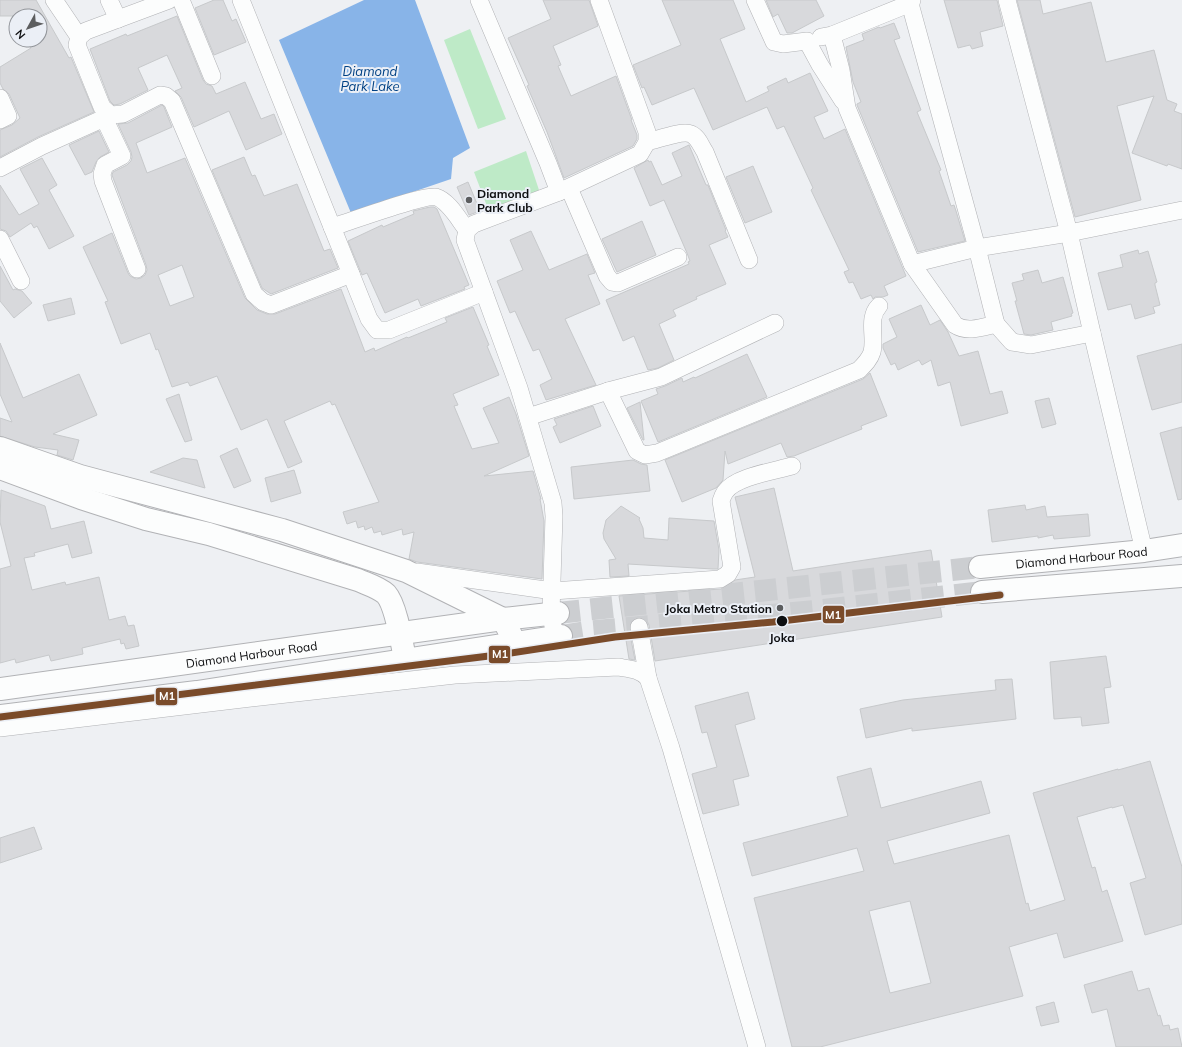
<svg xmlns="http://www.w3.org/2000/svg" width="1182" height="1047" font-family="Mulish,sans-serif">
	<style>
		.green { fill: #beeac7 }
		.water { fill: #88b4e8 }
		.building { fill: #d8d9dc; stroke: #c7c9cb; fill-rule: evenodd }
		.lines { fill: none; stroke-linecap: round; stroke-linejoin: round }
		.highway-tunnel { stroke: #ccced1; stroke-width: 22; stroke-dasharray: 22 11; stroke-linecap: butt }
		.street-casing { stroke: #b1b2b5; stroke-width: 18 }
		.secondary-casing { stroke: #b1b2b5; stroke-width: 24 }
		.highway-casing { stroke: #b1b2b5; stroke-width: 24 }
		.street { stroke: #fcfdfd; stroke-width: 17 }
		.secondary { stroke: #fcfdfd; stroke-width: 22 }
		.highway { stroke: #fcfdfd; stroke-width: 22 }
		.metro-1-casing { stroke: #ebeff6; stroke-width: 10 }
		.metro-1 { stroke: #7a4b2a; stroke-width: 7 }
		.poi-dot { fill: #5c5d5f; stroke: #ebeff6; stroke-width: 1.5 }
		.stop-dot { fill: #0d0e10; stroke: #ebeff6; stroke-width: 1.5 }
		.labels { text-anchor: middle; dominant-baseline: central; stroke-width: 4; stroke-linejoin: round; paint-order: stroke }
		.poi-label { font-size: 12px; font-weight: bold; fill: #0d0e10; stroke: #ebeff6; text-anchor: start }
		.street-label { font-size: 12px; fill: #0d0e10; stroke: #ebeff6 }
		.stop-label { font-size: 12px; font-weight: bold; fill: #0d0e10; stroke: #ebeff6 }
		.water-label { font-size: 13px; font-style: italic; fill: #004184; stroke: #ebeff6 }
		.line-badge { stroke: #ebeff6; stroke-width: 1.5 }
		.badge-label { font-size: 11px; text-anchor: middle; font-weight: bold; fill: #fff }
	</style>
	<rect width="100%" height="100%" fill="#eef0f3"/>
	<!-- green -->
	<g class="green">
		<path d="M470,29L506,119L478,129L444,40Z"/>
		<path d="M526,151L540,193L488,209L474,172Z"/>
	</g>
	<!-- water -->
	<path class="water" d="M364,0H415L470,148L453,158L451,179L351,213L279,40Z"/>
	<!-- building -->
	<g class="building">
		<path d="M0,0H36L69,58L71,57L94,112L38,137L0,157V130L12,125L20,118L9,94L3,89L0,83V67L31,48L26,40H40V16H0Z"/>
		<path d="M214,0H223L232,21L236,19L246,42L214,55L195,8Z"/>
		<path d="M543,0H589L598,26L553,46L561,65L558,66L571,96L616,76L632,120H631L637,135V139L633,146L564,178L547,132L527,86L529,85L508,38L551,19Z"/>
		<path d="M662,0H733L745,29L720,39L746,102L769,91L767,87L786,78L788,83L810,73L828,111L814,117L824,139L845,129L906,276L884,286L888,295L883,297H875L873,299L871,295L861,299L853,282L849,283L844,272L849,270L811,190L813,188L784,126L777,129L767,107L713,130L694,88L652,105L644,87L642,88L633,65L681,45Z"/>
		<path d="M766,0H816L824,16L792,33H787L778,14L773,17Z"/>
		<path d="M944,0H997L1003,26L980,32L983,46L972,49L970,45L958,48Z"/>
		<path d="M1017,0H1040L1043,14L1091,2L1106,62L1154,50L1167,100L1177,104L1174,111L1182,114V169L1168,164L1167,166L1132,153L1154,96L1117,106L1141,200L1075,217Z"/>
		<path d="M177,16L203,80L206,84L212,86L216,94L245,82L261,119L274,114L282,134L246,150L229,111L194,127L181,97L175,91L182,88L167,55L138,68L148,90L120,104L114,105L110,101L90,49L126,34L127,36Z"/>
		<path d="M894,23L900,38L894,40L921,110L917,112L941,170L939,171L951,206L954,205L956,211L965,241L918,252L857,105V104L861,102L853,82L846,47L864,40L862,34L879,27L880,28Z"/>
		<path d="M162,105L164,107L172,127L136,143L147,173L185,158L245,298L257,310L267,314H275L341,289L365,352L374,348L375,351L407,337L408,338L447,322L445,318L473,307L489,345L487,346L499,375L453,394L458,405L454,406L472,449L499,443L483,408L509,397L516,414L529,456L484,476L533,471L541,499H540L544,521L542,579L417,562L409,559L414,532L403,535L402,529L382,535L381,531L374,533L372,527L365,530L364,526L358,528L356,521L347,524L343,512L379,502L335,404L332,405L330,401L284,421L302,462L288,468L267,419L241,430L217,376L190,386L188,382L172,387L158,349L156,350L150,333L121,344L105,302L108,301L83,247L112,233L128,273L130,276L136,279L141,278L145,275L147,270L146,265L112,175L113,172L127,165L131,161L132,157L131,152L118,124L128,123ZM182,265L194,297L170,306L158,275Z"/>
		<path d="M99,131L109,152L100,157L96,162L92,172L85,175L69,145Z"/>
		<path d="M689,145L706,185H708L726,230L725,231L728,237L709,245L726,284L696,297L697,299L673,310L676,316L659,324L674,360L658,368L648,370L634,336L623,341L606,300L689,264L688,262L690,261L687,253L664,200L650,206L634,168L648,160L649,162L651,161L662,185L682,176L672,153Z"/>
		<path d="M244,157L252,176L255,175L264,196L297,184L324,251L330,249L338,268L271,294L262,288L212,170Z"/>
		<path d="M42,158L57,185L49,190L74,236L49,249L37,226L34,228L31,223L10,237L6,231L0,229V185L19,215L39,204L20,169Z"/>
		<path d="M753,166L772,212L745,223L726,177Z"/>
		<path d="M468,182L480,211L469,215L457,187Z"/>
		<path d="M430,207H434L437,209L469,285L464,287L465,289L421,306L418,299L385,313L367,273L362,275L348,241L382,225L383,227L414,214L413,211Z"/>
		<path d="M642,221L656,255L617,272L602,239Z"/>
		<path d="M531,231L549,270L587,254L595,273L588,275L600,304L565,319L596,385L546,400L540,385L552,379L539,349L533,351L515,311L510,313L497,281L523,270L510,240Z"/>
		<path d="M1138,250L1139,254L1148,251L1157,282L1155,283V285L1160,305L1153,307L1155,313L1135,319L1131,304L1108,310L1098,273L1123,267L1120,255Z"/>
		<path d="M0,266L13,290L15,289L22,291L32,303L14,318L0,301Z"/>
		<path d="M1038,270L1042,283L1063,277L1073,313L1071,314L1072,316L1051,322L1053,330L1031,335L1024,334L1015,301H1017L1012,283L1024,280L1022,274Z"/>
		<path d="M71,298L75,314L48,321L43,305Z"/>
		<path d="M921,305L930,325L940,320L948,332L959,356L978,351L990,394L1002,391L1008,413L961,426L950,382L938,386L931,360L922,365L919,360L898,370L895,363L891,365L883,348V344L897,337L889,319Z"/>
		<path d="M0,343L23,398L79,374L97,415L53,434L79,440L73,460L57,455L58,450L35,447L0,436V418L12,422L0,394Z"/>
		<path d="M1182,344V402L1152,410L1137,356Z"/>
		<path d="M747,354L767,397L658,442L641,401L658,394L656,389L665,386L682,378L683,382L694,377L695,378Z"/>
		<path d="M870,373L887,416L861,426L862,429L794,456L787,457L781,443L728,464L725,451L723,480L716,488L682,502L665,460L863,379Z"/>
		<path d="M179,394L192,440L185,442L166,399Z"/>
		<path d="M1049,398L1056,424L1042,428L1035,401Z"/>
		<path d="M640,402L644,440H643L627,408Z"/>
		<path d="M593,406L601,426L560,443L553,427L557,425L554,419Z"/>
		<path d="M1182,427V499L1178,500L1160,433Z"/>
		<path d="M237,448L251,481L234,488L220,456Z"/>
		<path d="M183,458L197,460L205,488L150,472Z"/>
		<path d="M633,460L641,464L647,465L650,491L574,499L571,467Z"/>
		<path d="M294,470L301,493L271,502L265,478Z"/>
		<path d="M774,488L793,571L931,550L942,617L655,661L649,625L647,621L643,618L638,617L633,619L630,624L629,629L635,660L629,659L619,596L631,595V597L647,594L721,589L725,587L735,580L755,577L735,497Z"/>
		<path d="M1,490L45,506L51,529L84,521L92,553L72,558L68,544L34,553L35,556L24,558L32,590L65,582L66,585L99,577L109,620L125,616L128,626L134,625L139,646L126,649L124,643L121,644L120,639L82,648L83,654L51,661L49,655L16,663L15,659L0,663V569L11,566L0,522Z"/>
		<path d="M1025,505L1026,510L1045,506L1047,517L1088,514L1090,536L1054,539L1053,535L1038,538V536L992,542L988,510Z"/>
		<path d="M621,506L640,518L639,519L643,528L644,538L668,540L669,518L714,521L719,550L718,569H713L628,564L629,576L610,577L609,560L616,559L604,539L603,533L606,520Z"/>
		<path d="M1106,656L1111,687L1104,688L1109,723L1082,726L1081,717L1054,719L1050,662Z"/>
		<path d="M1012,679L1016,719L912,731V728L866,738L860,709L903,700L996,690L995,680Z"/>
		<path d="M748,692L755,719L735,725L749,776L733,780L739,805L703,814L692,774L717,767L707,732L702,733L695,706Z"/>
		<path d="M1150,761L1182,867V924L1145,935L1130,883L1146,878L1123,805L1112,808V807L1077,817L1092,868L1095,867L1102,892L1107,890L1123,941L1064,958L1057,933L1009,947L1023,996L820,1047H792L754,898L864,871L857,848L752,876L743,843L848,816L837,777L871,768L881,808L981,781L990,813L887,841L894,864L1009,835L1026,904L1028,903L1030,911L1065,900L1033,793L1118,769V770ZM910,901L931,983L890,993L869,911Z"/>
		<path d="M34,827L42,849L0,863V838Z"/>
		<path d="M1132,971L1138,991L1149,988L1158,1016L1160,1015L1163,1026L1169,1025L1170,1030L1178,1028L1182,1047H1116L1107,1009L1092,1013L1084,985Z"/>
		<path d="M1054,1002L1059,1022L1041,1026L1036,1007Z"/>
	</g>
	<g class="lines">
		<!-- highway-tunnel -->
		<g class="highway-tunnel">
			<path d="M558,613L980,567"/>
			<path d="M561,636L586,632L814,611L982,592"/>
		</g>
		<defs>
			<g id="street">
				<path d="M54,0L79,37"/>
				<path d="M109,0L118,19"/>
				<path d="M169,0L86,31L79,37L77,45L102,107L111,115L123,114L160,95L166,96L172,101L254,294L263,302L271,305L351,274"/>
				<path d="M181,0L212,76"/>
				<path d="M241,0L369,319L377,330H389L484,292"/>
				<path d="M479,0L548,163L559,192L474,224L467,230L465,240L519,388L553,503L554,516L551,613L553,626"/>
				<path d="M755,0L774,42L783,44L807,41L820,65L843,101"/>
				<path d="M909,0L977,248L996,324"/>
				<path d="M1007,0L1069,233L1092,333L1144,551"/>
				<path d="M832,35L841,70L847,108L912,264L955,325C967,333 983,327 996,324L1012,342L1031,345L1092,333"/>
				<path d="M821,37L832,35L911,3L912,0"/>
				<path d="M0,98L8,116L0,120"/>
				<path d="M104,118L122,156L105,165L102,174L103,181L137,269"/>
				<path d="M647,142C657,140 682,130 691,134C698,137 701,146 705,152L749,260"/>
				<path d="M0,168L42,146L111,115"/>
				<path d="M569,188L607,276L612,282L618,283L678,257"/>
				<path d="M559,192L640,154L647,142V132L599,0"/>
				<path d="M332,227C349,222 424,194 436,197C449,201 459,220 467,230"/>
				<path d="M0,239L21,281"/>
				<path d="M912,264L977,248L1069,233L1182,210"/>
				<path d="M608,391L637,451L645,455L657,453L859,370C865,364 870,359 872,352C876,337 867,318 879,306"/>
				<path d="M528,417L608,391L661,377L775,323"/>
				<path d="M417,572L553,591L720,579L728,574L732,567L721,501C722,498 723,495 725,492C735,477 774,471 792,466"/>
				<path d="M639,627L648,678"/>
				<path d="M0,728L260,697L455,675L618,667C630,669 639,669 648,678L671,748L757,1047"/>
			</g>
			<g id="secondary">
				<path d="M0,448L80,476L282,530L406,571L503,619L515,643"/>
				<path d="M0,468L81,498L146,519L209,534L358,580C367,584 378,587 386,594C396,605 402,644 405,659"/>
			</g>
			<g id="highway">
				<path id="s1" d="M980,567L1144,551L1182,545"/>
				<path d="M982,592L1182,576"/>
				<path id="s2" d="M0,689L503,619L558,613"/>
				<path d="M0,716L197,692L561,636"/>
			</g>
		</defs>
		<!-- street casing -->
		<use href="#street" class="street-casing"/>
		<!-- secondary casing -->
		<use href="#secondary" class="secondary-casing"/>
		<!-- highway casing -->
		<use href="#highway" class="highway-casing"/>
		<!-- street -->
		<use href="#street" class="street"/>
		<!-- secondary -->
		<use href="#secondary" class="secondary"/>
		<!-- highway -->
		<use href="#highway" class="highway"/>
		<defs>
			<path id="metro-1" d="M0,717L505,654L615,637L773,622L1000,595"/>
		</defs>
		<!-- metro-1 casing -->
		<use href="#metro-1" class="metro-1-casing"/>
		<!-- metro-1 -->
		<use href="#metro-1" class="metro-1"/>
	</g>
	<!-- markers -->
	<g class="poi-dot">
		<circle cx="469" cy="200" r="4"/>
		<circle cx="780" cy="608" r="4"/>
	</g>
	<circle class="stop-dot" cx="782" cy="621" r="6"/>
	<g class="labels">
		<!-- poi labels -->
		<g class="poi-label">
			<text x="477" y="193">Diamond<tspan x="477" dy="14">Park Club</tspan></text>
			<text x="772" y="608" text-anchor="end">Joka Metro Station</text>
		</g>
		<!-- street labels -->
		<g class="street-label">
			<text stroke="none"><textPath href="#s1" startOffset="102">Diamond Harbour Road</textPath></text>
			<text stroke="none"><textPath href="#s2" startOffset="254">Diamond Harbour Road</textPath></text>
		</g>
		<!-- stop labels -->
		<g class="stop-label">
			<text x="782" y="637">Joka</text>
		</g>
		<!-- water labels -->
		<g class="water-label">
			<text x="370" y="71">Diamond<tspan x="370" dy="15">Park Lake</tspan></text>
		</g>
	</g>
	<g class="line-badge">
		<rect x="822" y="605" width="23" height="19" rx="4" fill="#7a4b2a"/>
		<rect x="488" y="645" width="23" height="19" rx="4" fill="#7a4b2a"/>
		<rect x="155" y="687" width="23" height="19" rx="4" fill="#7a4b2a"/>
	</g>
	<g class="badge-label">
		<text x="833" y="619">M1</text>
		<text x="500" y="658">M1</text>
		<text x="167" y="700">M1</text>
	</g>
	<!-- north arrow -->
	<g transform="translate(28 28) rotate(230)"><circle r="19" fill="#ebeff6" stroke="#92959a"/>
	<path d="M0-3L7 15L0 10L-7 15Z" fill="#5c5d5f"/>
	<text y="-6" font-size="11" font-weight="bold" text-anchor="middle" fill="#0d0e10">N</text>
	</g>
</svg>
